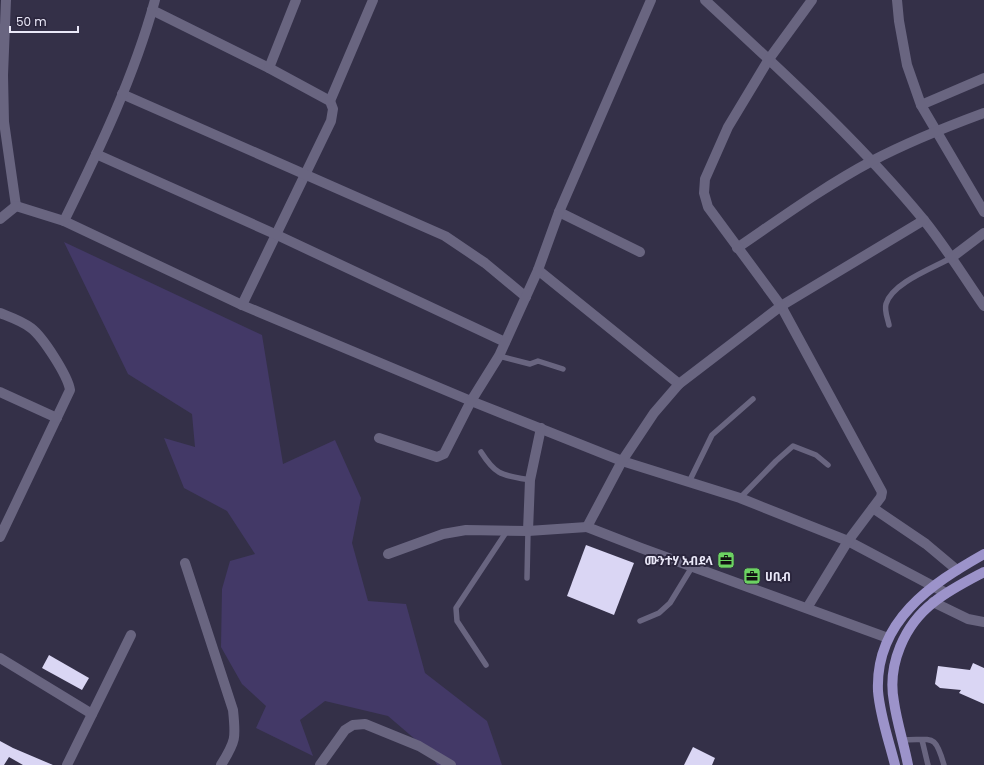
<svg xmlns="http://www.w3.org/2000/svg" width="984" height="765" font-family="Poppins,'Noto Sans Ethiopic',sans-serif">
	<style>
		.green { fill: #433967 }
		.building { fill: #dad6f4 }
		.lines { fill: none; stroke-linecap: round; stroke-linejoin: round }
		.lane { stroke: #696580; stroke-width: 5.5 }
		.street { stroke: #696580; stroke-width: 10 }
		.primary { stroke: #9c93ca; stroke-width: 10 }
		.labels { text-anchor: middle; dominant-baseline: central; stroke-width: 4; stroke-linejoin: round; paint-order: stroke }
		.poi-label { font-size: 12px; font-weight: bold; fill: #eae8f8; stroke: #2b263d; text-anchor: end }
	</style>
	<rect width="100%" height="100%" fill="#343048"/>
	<!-- green -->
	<path class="green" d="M64,242L262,335L283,464L335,440L361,498L352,543L368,601L406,604L425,673L487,721L502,765H437L430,752L388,716L325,701L300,720L313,756L256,728L266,706L242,684L221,647L222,589L230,561L255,554L227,511L184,488L164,438L195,447L192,414L128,374Z"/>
	<!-- building -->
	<g class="building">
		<path d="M586,545L634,563L614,615L567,596Z"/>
		<path d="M49,655L89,678L82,690L42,668Z"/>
		<path d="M973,663L984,668V704L959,693L961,690L940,688L935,684L938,666L970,670Z"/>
		<path d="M0,741L13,748L53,765H23L9,757L4,765H0Z"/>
		<path d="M693,747L715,758L712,765H684Z"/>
	</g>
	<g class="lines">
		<!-- lane -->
		<g class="lane">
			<path d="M889,325C888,319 884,311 886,304C892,283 933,268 951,258"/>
			<path d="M499,356L530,364L538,361L563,369"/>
			<path d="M481,452C497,477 503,475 530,480"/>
			<path d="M689,482L712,435L753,399"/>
			<path d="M740,498L776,461L793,446L816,455L828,465"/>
			<path d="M527,578L528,531"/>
			<path d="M640,621L659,613L670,603L692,567"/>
			<path d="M486,665L457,621L456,608L507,531"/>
			<path d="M903,740C933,740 935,733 944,765"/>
			<path d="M922,740L928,765"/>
		</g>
		<!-- street -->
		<g class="street">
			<path d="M6,0L3,75L4,122L16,206"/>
			<path d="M705,0C780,70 858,140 923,219C945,246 964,277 984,306"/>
			<path d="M897,0L899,21L907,65L921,105L984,212"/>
			<path d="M152,10L269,68L330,101L333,109L331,121L242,305"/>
			<path d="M269,68L296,0"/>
			<path d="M122,94L445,236L485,263L526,297"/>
			<path d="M330,101L373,0"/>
			<path d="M921,105L984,78"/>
			<path d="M96,154L277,235L505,342"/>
			<path d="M16,206L64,221L242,305L471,401L622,461L740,498L848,541L946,593"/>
			<path d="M559,212L640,252"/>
			<path d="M0,219L16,206"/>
			<path d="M64,221C99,150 134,77 155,0"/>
			<path d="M737,248C781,218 825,186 872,161C908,142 946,127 984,113"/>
			<path d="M951,258L984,233"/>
			<path d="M538,270L679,384"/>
			<path d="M0,313C10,317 22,321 31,328C43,337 68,376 70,390L0,537"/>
			<path d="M0,392L57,418"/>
			<path d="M379,438L437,457L444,454L471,401L499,356L538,270L559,212L651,0"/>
			<path d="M873,508L926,544L957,570"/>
			<path d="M528,531L530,480L541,428"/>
			<path d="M388,554L443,534L466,530L528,531L587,527"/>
			<path d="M185,563L233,710C236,738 236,741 221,765"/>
			<path d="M933,602L968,619L984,622"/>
			<path d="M807,608L848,541L881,497L882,492L781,306L708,207L704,193L705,179L728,127L769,59L812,0"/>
			<path d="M888,638L641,548L587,527L622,461L654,413L679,384L781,306L924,220"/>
			<path d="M0,658L92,714"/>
			<path d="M67,765L131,635"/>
			<path d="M320,765L345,730L353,725L365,724L419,746L451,765"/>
		</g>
		<!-- primary -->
		<g class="primary">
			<path d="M895,765C889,741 880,716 878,691C875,621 931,584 984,554"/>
			<path d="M908,765C904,744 897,723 894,702C887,665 904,625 934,602C949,590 967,581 984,572"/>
		</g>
	</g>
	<!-- icons -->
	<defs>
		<symbol id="office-square" viewBox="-11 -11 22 22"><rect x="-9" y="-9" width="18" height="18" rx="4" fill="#6cd362" stroke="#2b263d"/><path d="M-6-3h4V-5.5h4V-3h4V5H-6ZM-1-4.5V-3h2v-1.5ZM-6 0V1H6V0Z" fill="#111"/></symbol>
	</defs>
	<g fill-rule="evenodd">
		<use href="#office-square" x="716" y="550" width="20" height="20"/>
		<use href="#office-square" x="742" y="566" width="20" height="20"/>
	</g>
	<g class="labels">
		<!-- poi labels -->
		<g class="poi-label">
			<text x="713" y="560">ሙንተሃ አብደላ</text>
			<text x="765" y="576" text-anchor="start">ሀቢብ</text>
		</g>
	</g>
	<!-- scale -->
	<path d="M10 26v6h68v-6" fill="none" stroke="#eae8f8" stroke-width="2"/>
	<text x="16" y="26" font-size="12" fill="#eae8f8" stroke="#2b263d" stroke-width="3" paint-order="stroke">50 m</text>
</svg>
